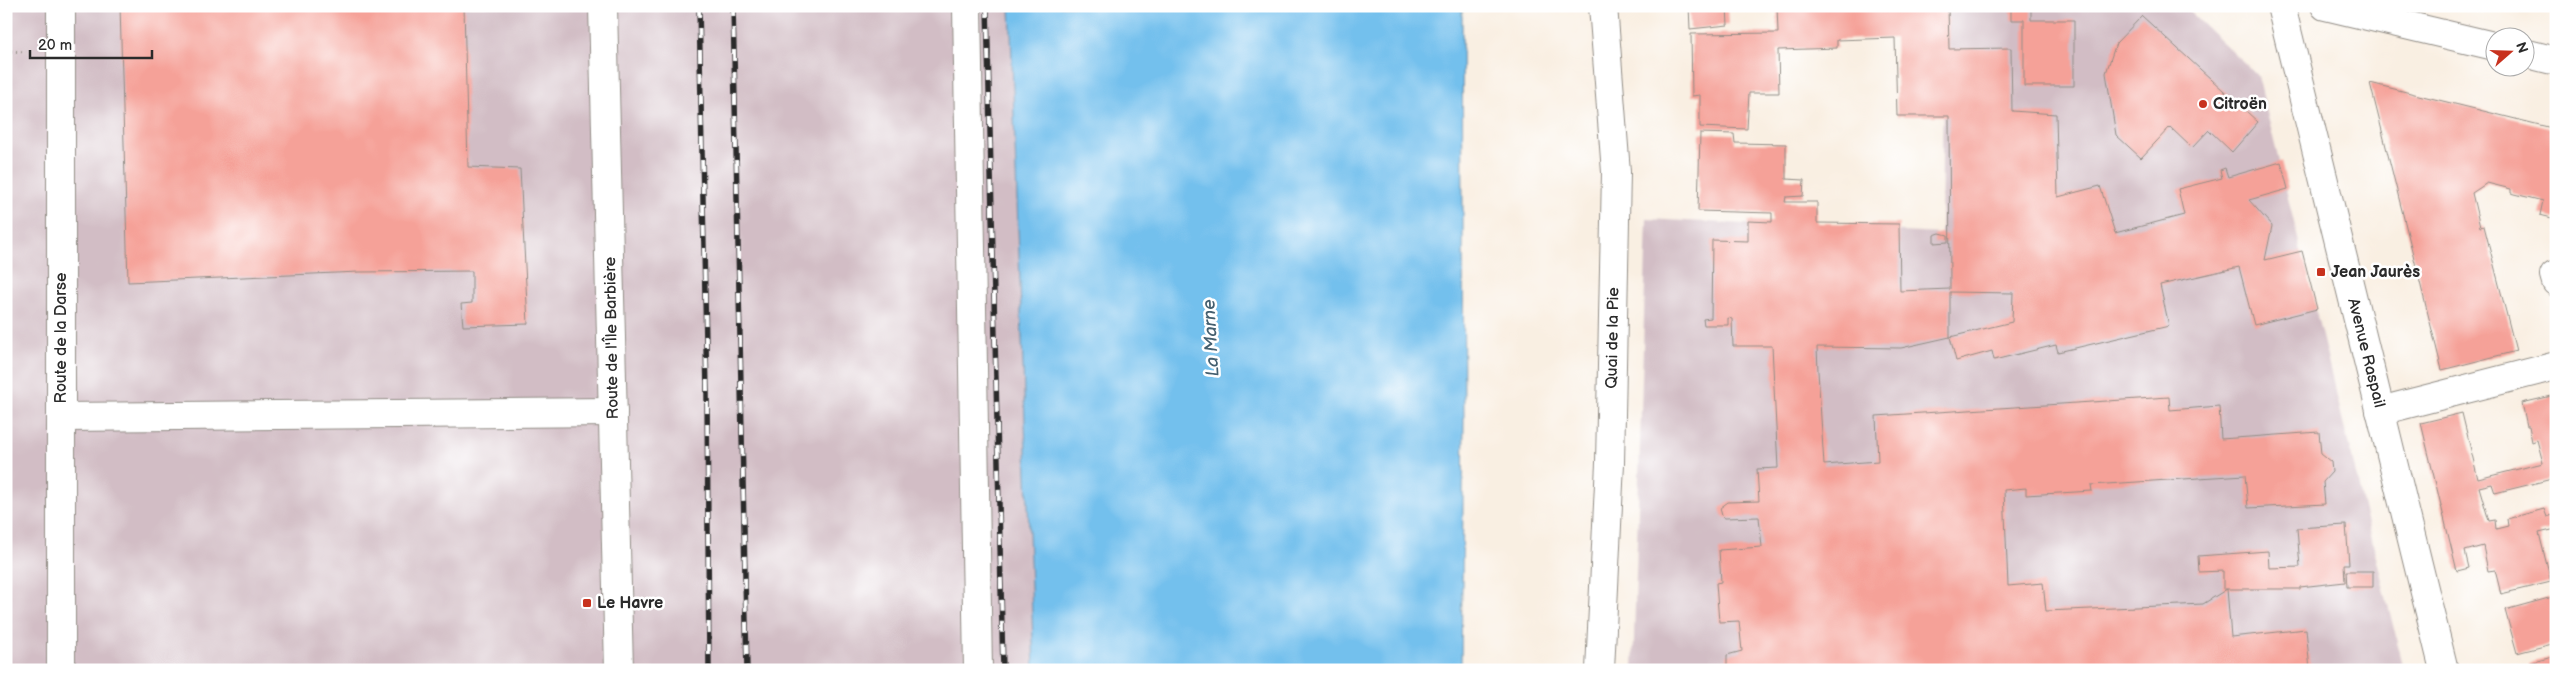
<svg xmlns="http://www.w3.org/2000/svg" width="2562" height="676" font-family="'Balsamiq Sans',sans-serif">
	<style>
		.industrial { fill: #d2bdc5 }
		.water { fill: #73c0ed; stroke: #4f768c }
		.building { fill: #f5a198 }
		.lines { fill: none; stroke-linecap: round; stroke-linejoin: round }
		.minor-casing { stroke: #928d86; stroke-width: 30 }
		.path { stroke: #928d86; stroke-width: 3; stroke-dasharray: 1 4; stroke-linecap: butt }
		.minor { stroke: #fff; stroke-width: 28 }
		.rail-casing { stroke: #2b2b2b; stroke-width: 5.5 }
		.rail { stroke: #fff; stroke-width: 4; stroke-dasharray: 11; stroke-linecap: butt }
		.poi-dot { fill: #c8321e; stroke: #fff; stroke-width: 2 }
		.labels { text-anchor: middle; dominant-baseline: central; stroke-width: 5; stroke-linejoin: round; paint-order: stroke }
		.poi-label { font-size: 16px; font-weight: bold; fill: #2b2b2b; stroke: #fff; text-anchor: start }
		.street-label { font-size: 16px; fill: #2b2b2b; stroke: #fff }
		.water-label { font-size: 18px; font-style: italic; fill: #445f6f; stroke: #fff }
	</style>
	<rect width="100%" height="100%" fill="#fff"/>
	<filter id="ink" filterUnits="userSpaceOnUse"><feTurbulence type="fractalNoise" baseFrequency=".02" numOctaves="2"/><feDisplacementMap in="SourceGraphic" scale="10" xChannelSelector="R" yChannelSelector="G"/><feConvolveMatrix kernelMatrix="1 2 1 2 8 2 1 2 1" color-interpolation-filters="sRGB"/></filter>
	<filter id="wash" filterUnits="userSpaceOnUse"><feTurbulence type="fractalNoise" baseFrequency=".0096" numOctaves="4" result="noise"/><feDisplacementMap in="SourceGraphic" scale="20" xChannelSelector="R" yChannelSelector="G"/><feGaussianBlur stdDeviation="1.12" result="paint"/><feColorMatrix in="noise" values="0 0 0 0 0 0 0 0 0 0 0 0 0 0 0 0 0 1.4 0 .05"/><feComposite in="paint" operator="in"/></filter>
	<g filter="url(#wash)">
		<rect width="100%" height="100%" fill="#f9efe2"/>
		<!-- industrial -->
		<g class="industrial">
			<path d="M6,6H1010L1034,670H6Z"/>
			<path d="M1944,6H2184L2258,76L2404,670H1633L1647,219L1941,234Z"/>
		</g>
		<!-- water -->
		<path class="water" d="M1010,6H1462L1464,421L1461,670H1034Z"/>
		<g id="blocks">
			<!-- building -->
			<g class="building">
				<path d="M120,6H464L468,167L520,169L528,324L463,326L461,304L472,303V271L359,272L128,282Z"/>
				<path d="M1689,6H1727L1728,25L1690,29Z"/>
				<path d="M1777,6H1938V8L1948,6L1949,49L2011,48L2012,111L2056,114L2058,197L2100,186L2115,233L2184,215L2178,189L2222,178L2220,170L2225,168L2228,177L2281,162L2288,189L2249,200L2272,226L2265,260L2302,251L2317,309L2254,325L2239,267L2160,285L2169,326L2058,352L2056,345L1994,360L1992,351L1956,361L1950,337L2012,322L2013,293L1950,292V337L1901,348L1817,347L1818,371L1824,465L1878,461L1876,416L2169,397L2170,410L2219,406L2221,439L2319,432L2321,454L2331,462L2332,472L2323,482L2325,504L2248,508L2245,475L2091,485L2092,491L2026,495V488L2004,490L2008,586L2043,583L2046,611L2203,604L2227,589L2231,637L2306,629L2310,670H1744V667L1730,668L1727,665V655L1742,651L1739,621L1719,622L1716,583L1721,582L1719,550L1762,547L1759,517L1725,518L1722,516L1720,508L1728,502L1759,501L1757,469L1778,468L1772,346H1733L1732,319L1728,318V325H1704L1703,319L1711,318L1712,240L1748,241V221L1772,222V213L1698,211L1700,133L1734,134L1735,143L1786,144V179L1804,180L1803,196L1786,197L1785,202H1817V223L1899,224L1900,291L1950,289L1949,116H1897L1895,38L1837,40V48L1778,50L1779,93H1749L1747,129L1700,127V95L1692,96L1691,34L1778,33Z"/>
				<path d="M2011,6H2031V20H2074V86H2024V20H2011Z"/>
				<path d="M2142,16L2258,122L2232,152L2209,130L2192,148L2170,127L2141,158L2116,135L2106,73L2116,43Z"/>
				<path d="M2370,83L2556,129V219L2540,215L2543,201L2511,193V189L2487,183L2472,193L2480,227L2484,226L2516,351L2442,370Z"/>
				<path d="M1940,233L1948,235V242L1934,243V235Z"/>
				<path d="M2556,395V478L2495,493L2492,484L2479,487L2489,521L2495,520L2496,529L2508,526L2507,519L2544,509L2547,517L2556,514V529L2539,533L2551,582L2501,594L2495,570L2488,571L2483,546L2465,551L2469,568L2457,571L2421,423L2462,413L2478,479L2543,463L2537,440L2532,442L2529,426H2527L2522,403Z"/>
				<path d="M2346,525L2349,564H2344L2345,582L2300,587V589H2223V571L2199,572L2198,556L2268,551L2269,568L2300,567L2297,528Z"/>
				<path d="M2346,571H2373V587H2347Z"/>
				<path d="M2556,596V643L2517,653L2505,610Z"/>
				<path d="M2556,656V670H2532L2530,663Z"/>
			</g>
		</g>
	</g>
	<g filter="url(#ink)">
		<use href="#blocks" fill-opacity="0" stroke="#928d86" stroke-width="1"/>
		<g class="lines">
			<defs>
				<g id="minor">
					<path d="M61,6V670"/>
					<path d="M603,6L619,670"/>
					<path d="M967,6L978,670"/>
					<path d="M2281,6L2444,670"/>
					<path d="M2325,6L2494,46"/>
					<path d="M2524,53L2556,61"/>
					<path d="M2554,275L2556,282"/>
					<path d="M2380,411L2556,366"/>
					<path d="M61,417L613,412"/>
					<path d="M1600,670L1610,463L1616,172L1603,6"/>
				</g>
			</defs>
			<!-- minor casing -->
			<use href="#minor" class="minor-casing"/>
			<!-- path -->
			<path class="path" d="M6,51L26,52"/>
			<!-- minor -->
			<use href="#minor" class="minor"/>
			<defs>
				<g id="rail">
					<path d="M699,6L707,392L709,670"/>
					<path d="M733,6L747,670"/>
					<path d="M987,6L1003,670"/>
				</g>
			</defs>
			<!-- rail casing -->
			<use href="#rail" class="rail-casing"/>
			<!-- rail -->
			<use href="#rail" class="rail"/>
		</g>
	</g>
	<!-- markers -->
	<g class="poi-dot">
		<circle cx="2203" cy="104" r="5"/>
		<rect x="2316" y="267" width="10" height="10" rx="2.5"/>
		<rect x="582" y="598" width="10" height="10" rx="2.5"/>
	</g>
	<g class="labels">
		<!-- poi labels -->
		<g class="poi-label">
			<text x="2213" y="104">Citroën</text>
			<text x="2331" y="272">Jean Jaurès</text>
			<text x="597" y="603">Le Havre</text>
		</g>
		<!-- street labels -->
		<g class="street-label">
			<text transform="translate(61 338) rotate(-90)">Route de la Darse</text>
			<text transform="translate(612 338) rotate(-91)">Route de l'Île Barbière</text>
			<text transform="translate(1613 338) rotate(-89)">Quai de la Pie</text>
			<text transform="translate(2366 353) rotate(76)">Avenue Raspail</text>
		</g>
		<!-- water labels -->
		<g class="water-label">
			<text transform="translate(1211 338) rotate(-93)">La Marne</text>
		</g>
	</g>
	<!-- margin -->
	<rect width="2562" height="676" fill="none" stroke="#fff" stroke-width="25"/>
	<!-- north arrow -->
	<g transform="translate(2510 52) rotate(70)"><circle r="24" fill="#ffffff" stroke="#aaaaaa"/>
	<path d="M0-4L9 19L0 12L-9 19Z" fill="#c8321e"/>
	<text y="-8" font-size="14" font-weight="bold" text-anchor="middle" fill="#2b2b2b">N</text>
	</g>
	<!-- scale -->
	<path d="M30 50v8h122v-8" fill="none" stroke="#2b2b2b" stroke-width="2.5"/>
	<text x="38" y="50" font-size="15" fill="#2b2b2b" stroke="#ffffff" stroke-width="4" paint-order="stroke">20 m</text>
</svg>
